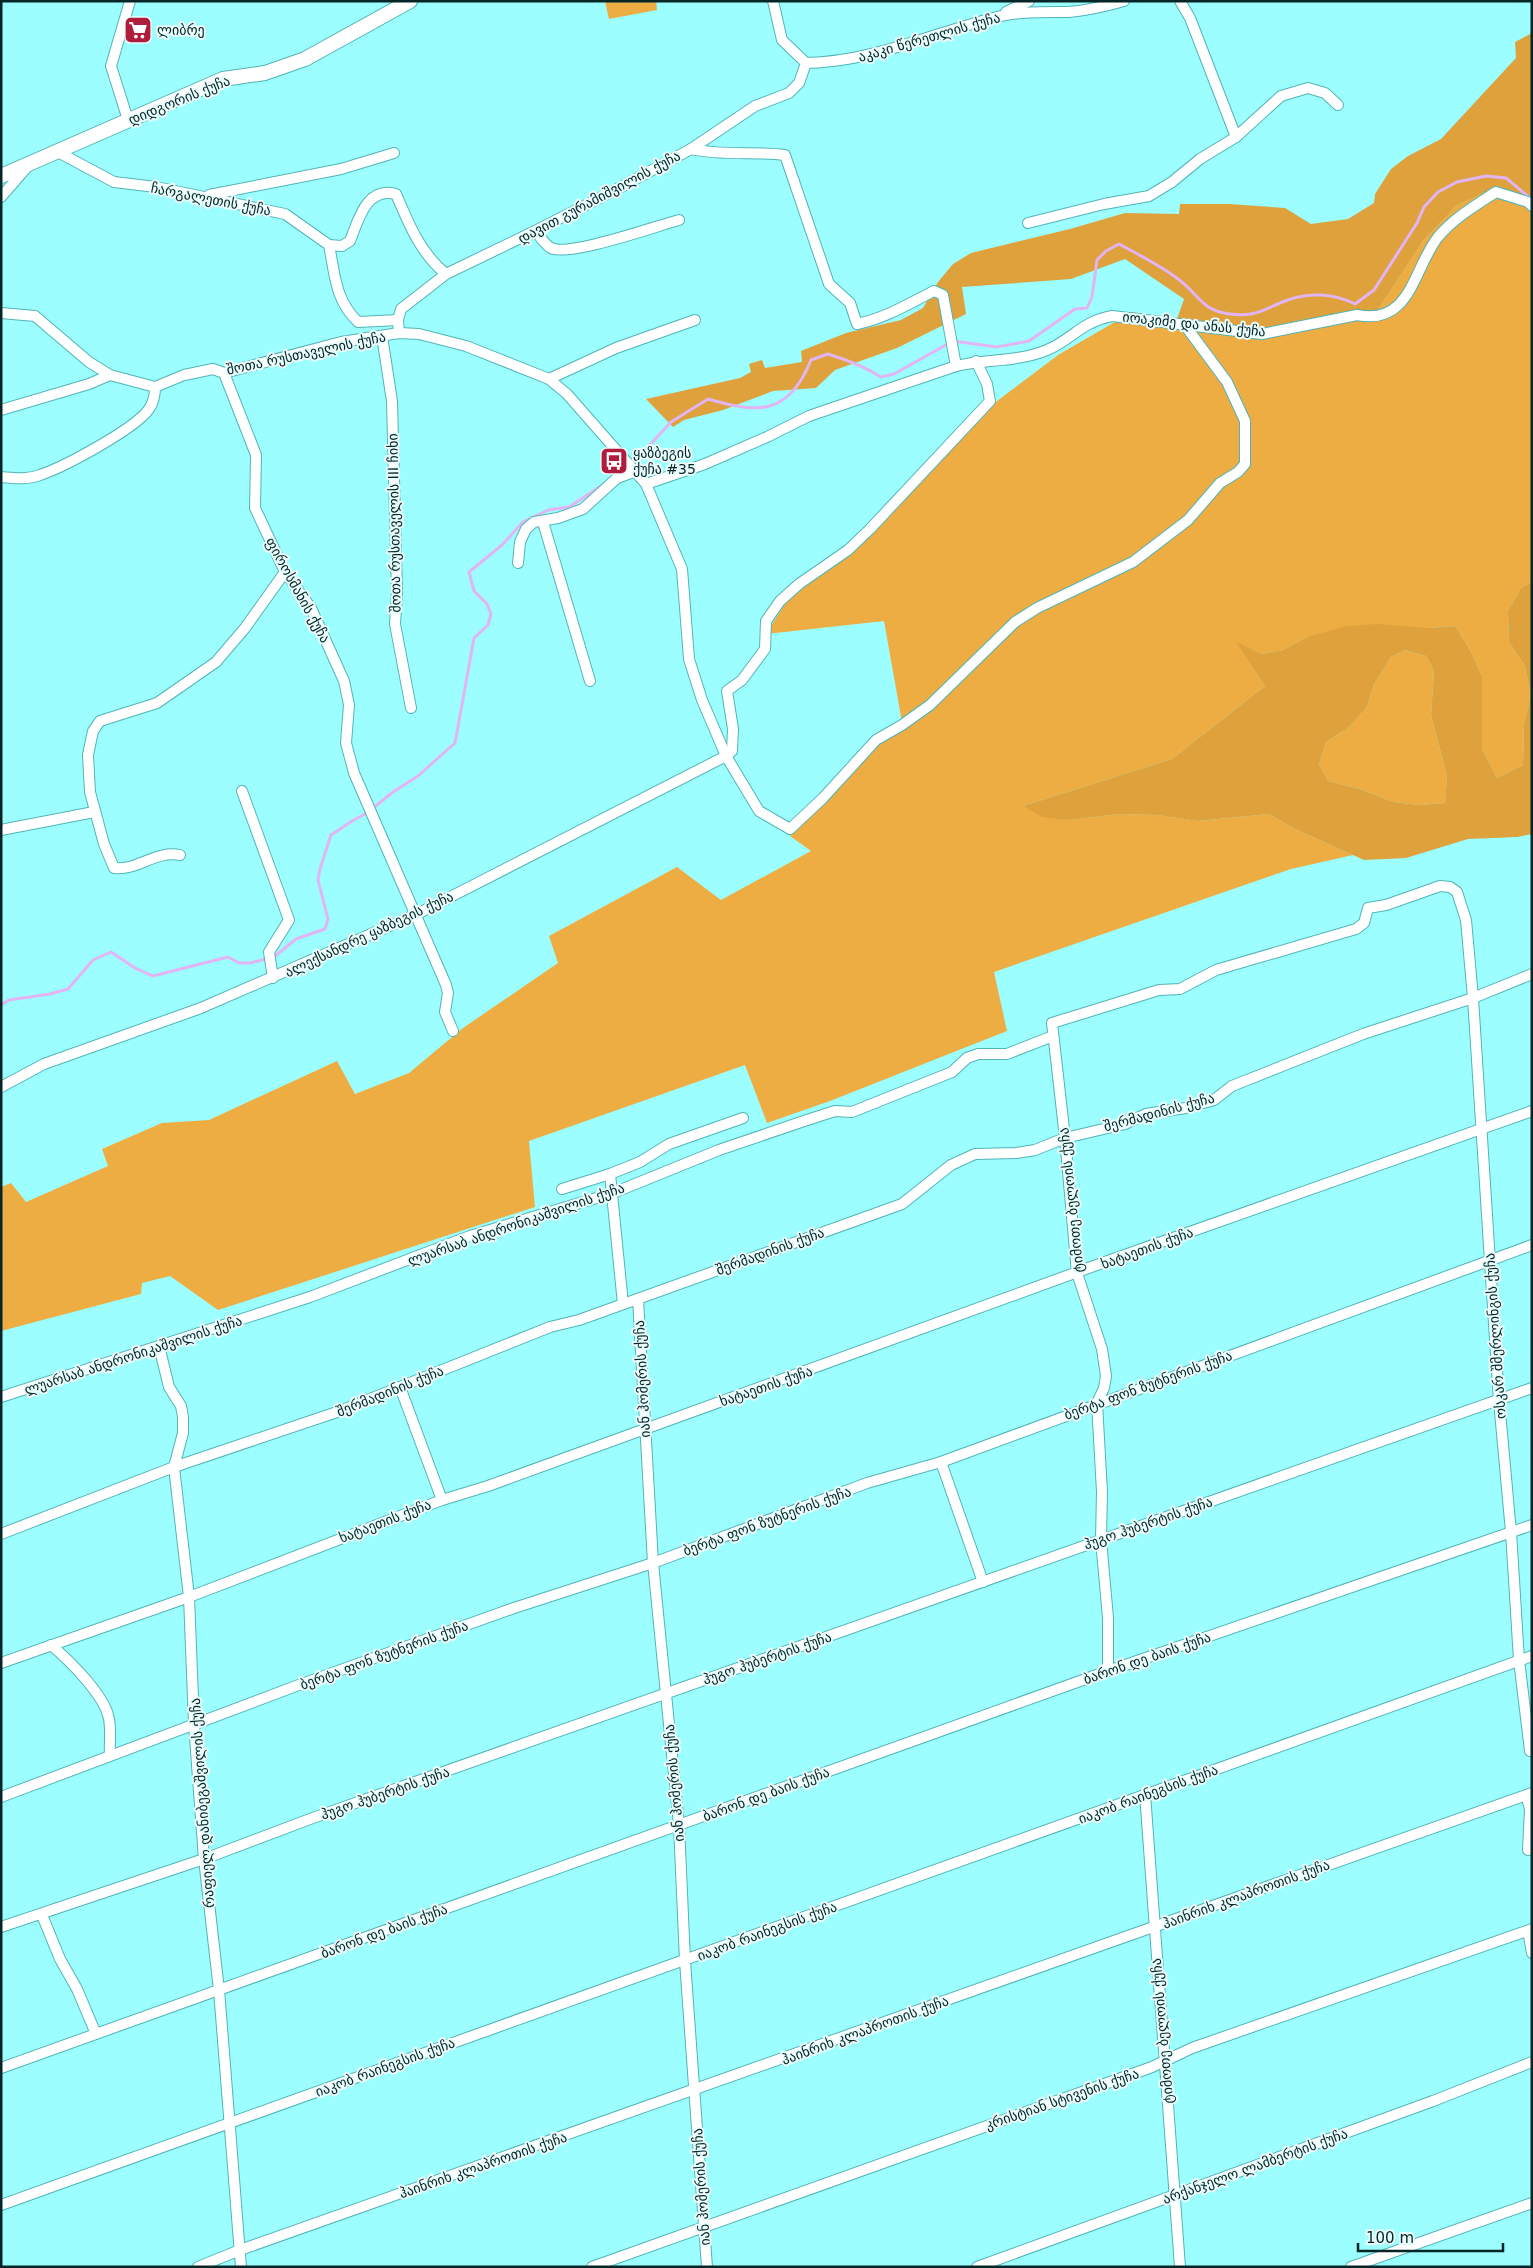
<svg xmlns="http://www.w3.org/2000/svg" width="1533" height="2268" font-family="'DejaVu Sans','Noto Sans Georgian',sans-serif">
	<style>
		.green { fill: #edad43 }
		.forest { fill: #dea13b; fill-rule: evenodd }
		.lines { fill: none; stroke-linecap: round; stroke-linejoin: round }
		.stream { stroke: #e2b4f4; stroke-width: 3 }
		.street-casing { stroke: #51b4b6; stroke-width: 12 }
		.secondary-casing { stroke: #51b4b6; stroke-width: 16 }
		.street { stroke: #fff; stroke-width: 10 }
		.secondary { stroke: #fff; stroke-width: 14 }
		.labels { text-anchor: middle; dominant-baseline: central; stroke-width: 4; stroke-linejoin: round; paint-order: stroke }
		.poi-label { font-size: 14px; fill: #052526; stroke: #eafcfb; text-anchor: start }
		.street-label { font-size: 14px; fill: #052526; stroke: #eafcfb }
	</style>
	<rect width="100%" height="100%" fill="#9cfeff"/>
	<!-- green -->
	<g class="green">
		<path d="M605,1H656L657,10L609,19Z"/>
		<path d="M1500,185L1532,202V582L1521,588L1508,611L1509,642L1525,666L1531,695L1524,724L1523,765L1497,778L1482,749V676L1469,648L1455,626L1307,637L1283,650L1262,654L1237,643L1265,686L1172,759L1023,806L1068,820L1119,814L1157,815L1199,821L1269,814L1295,829L1353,855L1291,869L994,972L1007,1031L830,1101L767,1123L745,1065L529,1141L535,1207L218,1310L170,1276L142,1283L141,1294L1,1331V1187L11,1183L26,1202L108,1166L102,1149L162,1123L209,1120L337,1061L355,1094L409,1073L463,1028L558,963L549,936L677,867L721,900L811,851L790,836L871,750L903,728L884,621L766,634L791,594L863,540L997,401L1058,355L1132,312L1253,331L1377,311L1423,241L1457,205Z"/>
		<path d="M1405,650L1426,656L1434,670L1431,715L1447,776L1445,803L1420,805L1393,802L1360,789L1328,781L1319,764L1326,742L1348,728L1367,707L1374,684L1391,657Z"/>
	</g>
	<!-- forest -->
	<g class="forest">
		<path d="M1532,33V202L1499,186L1457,205L1423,241L1377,311L1252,331L1177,319L1184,299L1125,259L1071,279L962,287L966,314L897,348L835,370L816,388L773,391L723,410L684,420L673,427L646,399L740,378L751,372L749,364L762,360L765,368L802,362L801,351L846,333L901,320L923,308L938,282L953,264L971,253L1070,229L1125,213L1179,214L1180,204H1229L1285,208L1311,224L1348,219L1374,203L1375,194L1391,169L1408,156L1441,139L1516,58L1515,42Z"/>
		<path d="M1532,582V834L1517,837L1468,839L1406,858L1364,860L1295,829L1269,814L1198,821L1157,815L1119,814L1068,820L1042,817L1023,806L1172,759L1265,686L1236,642L1262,654L1283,650L1307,637L1347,626L1378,624L1428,628L1455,626L1469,648L1482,676V749L1497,778L1523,765L1524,724L1531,695L1525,666L1509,642L1508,611L1521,588ZM1405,650L1426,656L1434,670L1431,715L1447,776L1445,803L1420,805L1393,802L1360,789L1328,781L1319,764L1326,742L1348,728L1367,707L1374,684L1391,657Z"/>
	</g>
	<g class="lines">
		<!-- stream -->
		<g class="stream">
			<path d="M634,462L671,422L708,399C759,414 789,415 811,360L828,354C844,359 867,368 881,377L894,374L953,341L997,347L1029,341L1075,309L1087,308L1092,297L1097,260L1106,251L1119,244C1139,255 1160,265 1178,279C1199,294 1200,310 1230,314C1256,317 1262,310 1285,301C1308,292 1333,293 1355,304L1374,290L1417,223L1424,207L1438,192L1457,182L1486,176L1506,178L1530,198"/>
			<path d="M1,1005L9,1000L50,994L68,989L93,960L111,952L135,968L153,976L228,957L239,963H250L274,957L296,939L325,929L328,919L318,880L320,869L331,835L352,821L367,813L393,792L418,776L455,743L474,638L488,625L491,614L487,604L474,591L469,572L502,545L523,522L548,510L569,507L604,484"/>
		</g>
		<defs>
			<g id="street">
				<path d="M773,1L782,40L806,63C872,62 933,33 997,17C1020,11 1045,12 1068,12C1087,11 1106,6 1124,1"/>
				<path d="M1180,1L1190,18L1236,137"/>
				<path d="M1006,12L1029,1"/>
				<path d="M128,120L111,66L130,1"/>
				<path d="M691,149C722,156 754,151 785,155L829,284L850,303L857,324C886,318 908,304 934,291L943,295L956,366"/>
				<path d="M56,151L114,182L156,187L285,214L329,245C335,275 335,300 358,322L398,320"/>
				<path d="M209,195L341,169L394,153"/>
				<path d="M1,197L28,166"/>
				<path d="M1028,223L1104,204L1149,196L1172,182L1200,159L1236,137L1281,96L1308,88L1325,93L1338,105"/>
				<path d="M535,231C541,237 544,244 551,248C570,257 656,226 679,220"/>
				<path d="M329,245L342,246L350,241C358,221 366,186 396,194C409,224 420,253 446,274"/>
				<path d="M1,313L35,316L89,362L110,375L155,387L184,375L213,369L224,373L341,342L399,333L419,334L466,346L549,379L567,394L646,484L682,569L689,659L702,700L726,756L759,811L790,829L823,798L876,740L902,725L930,705L1015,622L1037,608L1133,562L1188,520L1220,483L1238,472L1245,464V421L1227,382L1184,324"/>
				<path d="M399,333L398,320L401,309L446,274L535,231L621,187L691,149L755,106L789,93L799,83L806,63"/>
				<path d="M382,336L392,401L397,593L395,624L411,708"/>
				<path d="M224,373L256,455L255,508L285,572L311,608L344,681L349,705L346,743L354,773L446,985L448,993L445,1012L453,1031"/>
				<path d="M549,379L616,348L695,320"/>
				<path d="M1,410L89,384L110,375"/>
				<path d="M1,477C14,478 27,480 40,475C64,467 135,429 149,409C154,402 155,395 155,387"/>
				<path d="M646,484L705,464L767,437L809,416L956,366C985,359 1019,362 1047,350C1073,339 1081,322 1112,316L1262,334L1357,315C1411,326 1413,269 1438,237C1454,218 1476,205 1496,192L1528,202L1532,206"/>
				<path d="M543,522L590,681"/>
				<path d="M518,563L520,542L526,529L534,522L558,518L583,509L617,478L636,471"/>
				<path d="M242,791L289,920L269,952L273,978"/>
				<path d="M1,830L94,812"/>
				<path d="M180,855C156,850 137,871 114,868L104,844L90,792L88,755L93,731L100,721L157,703L216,662L245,628L285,572"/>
				<path d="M1,1087L44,1064L201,1008L417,914L726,756L732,751L733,729L727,691L742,680L765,649L766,621L780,601L799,584L848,550L870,529L990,401L987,384L976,361"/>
				<path d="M610,1174L623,1304"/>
				<path d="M562,1189L610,1174L640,1162L669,1144L743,1118"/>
				<path d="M638,1299L653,1563L679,1825L685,1961L707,2267"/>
				<path d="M159,1346L169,1387L181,1406L183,1417V1433L174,1467L189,1597L194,1724L204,1859L219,1990L241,2267"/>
				<path d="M400,1387L442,1500"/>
				<path d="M1,1397L310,1297L470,1236L613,1193L719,1150L807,1120L835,1111L852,1112L952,1072L967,1058L978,1054H1007L1053,1036"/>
				<path d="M941,1462L983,1582"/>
				<path d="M1,1534L174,1467L340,1411L550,1327L579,1320L902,1204L951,1165L975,1154L1016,1153L1035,1150L1065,1138L1125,1124L1146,1114L1186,1108L1214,1100L1232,1086L1363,1034L1473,998L1532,974"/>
				<path d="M51,1645C69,1660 102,1693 108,1715C112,1727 109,1743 110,1755"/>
				<path d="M1,1663L189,1597L442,1500L488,1486L1105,1262L1532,1111"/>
				<path d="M1108,1671V1618L1101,1540L1102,1492L1097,1403L1104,1388L1106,1376L1102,1349L1077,1273L1065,1138L1052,1023L1159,990L1180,989L1216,970L1356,929L1364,923L1368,908L1386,905L1440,886L1450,887L1457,892L1466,920L1473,998L1499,1401L1511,1532L1519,1660L1530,1751"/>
				<path d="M1145,1794L1180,2267"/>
				<path d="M1526,1795L1530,1809L1528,1850"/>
				<path d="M1,1797L296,1686L514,1608L653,1563L867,1483L941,1462L1532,1245"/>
				<path d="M42,1915L60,1959L77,1989L96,2034"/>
				<path d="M1,1927L204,1859L310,1819L1532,1388"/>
				<path d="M1528,1931L1532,1953"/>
				<path d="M1,2068L1108,1671L1532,1525"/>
				<path d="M1,2205L1532,1656"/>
				<path d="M198,2267L240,2250L1532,1793"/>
				<path d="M592,2267L1152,2067L1192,2048L1532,1929"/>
				<path d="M977,2267L1433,2101L1532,2062"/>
				<path d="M1351,2267L1532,2203"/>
			</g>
			<path id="secondary" d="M1,176L223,79L265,73L305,59L410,1"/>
		</defs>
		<!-- street casing -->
		<use href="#street" class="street-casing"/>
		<!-- secondary casing -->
		<use href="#secondary" class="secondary-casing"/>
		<!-- street -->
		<use href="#street" class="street"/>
		<!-- secondary -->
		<use href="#secondary" class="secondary"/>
	</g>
	<!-- icons -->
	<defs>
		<symbol id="supermarket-square" viewBox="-11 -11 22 22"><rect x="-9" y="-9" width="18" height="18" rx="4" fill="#b01c3c" stroke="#eafcfb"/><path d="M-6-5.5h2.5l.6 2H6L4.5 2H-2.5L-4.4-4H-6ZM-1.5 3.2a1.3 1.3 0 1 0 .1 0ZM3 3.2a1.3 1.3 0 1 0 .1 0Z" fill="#fff"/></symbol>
		<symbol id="bus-square" viewBox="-11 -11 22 22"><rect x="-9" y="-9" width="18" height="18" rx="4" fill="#b01c3c" stroke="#eafcfb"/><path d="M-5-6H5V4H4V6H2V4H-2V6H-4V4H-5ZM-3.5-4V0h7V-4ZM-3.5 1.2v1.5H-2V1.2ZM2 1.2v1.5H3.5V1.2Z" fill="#fff"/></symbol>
	</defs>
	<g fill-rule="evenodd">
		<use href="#supermarket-square" x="122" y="14" width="32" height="32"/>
		<use href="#bus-square" x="598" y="445" width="32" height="32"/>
	</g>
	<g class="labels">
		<!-- poi labels -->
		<g class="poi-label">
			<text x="157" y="30">ლიბრე</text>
			<text x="633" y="453">ყაზბეგის<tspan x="633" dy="16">ქუჩა #35</tspan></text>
		</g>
		<!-- street labels -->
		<g class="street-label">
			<text transform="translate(929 37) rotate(-16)">აკაკი წერეთლის ქუჩა</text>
			<text transform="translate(179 100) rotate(-22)">დიდგორის ქუჩა</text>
			<text transform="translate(599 197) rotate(-28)">დავით გურამიშვილის ქუჩა</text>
			<text transform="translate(211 199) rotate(11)">ჩარგალეთის ქუჩა</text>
			<text transform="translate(1194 324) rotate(6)">იოაკიმე და ანას ქუჩა</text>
			<text transform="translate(306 353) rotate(-12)">შოთა რუსთაველის ქუჩა</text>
			<text transform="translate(394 523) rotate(-91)">შოთა რუსთაველის III ჩიხი</text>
			<text transform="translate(298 590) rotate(61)">ფიროსმანის ქუჩა</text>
			<text transform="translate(369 934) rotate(-25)">ალექსანდრე ყაზბეგის ქუჩა</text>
			<text transform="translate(1159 1112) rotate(-15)">შერმადინის ქუჩა</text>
			<text transform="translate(1071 1200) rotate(-96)">ტიმოთე ბელოის ქუჩა</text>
			<text transform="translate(516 1224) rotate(-19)">ლუარსაბ ანდრონიკაშვილის ქუჩა</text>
			<text transform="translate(1147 1248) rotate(-20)">ხატაეთის ქუჩა</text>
			<text transform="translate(770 1251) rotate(-20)">შერმადინის ქუჩა</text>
			<text transform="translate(1495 1336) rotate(-94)">ოსკარ შმერლინგის ქუჩა</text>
			<text transform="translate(133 1355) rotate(-18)">ლუარსაბ ანდრონიკაშვილის ქუჩა</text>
			<text transform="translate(642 1379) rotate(-93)">იან ჰომერის ქუჩა</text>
			<text transform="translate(1148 1385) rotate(-20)">ბერტა ფონ ზუტნერის ქუჩა</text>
			<text transform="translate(766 1386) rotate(-19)">ხატაეთის ქუჩა</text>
			<text transform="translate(390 1391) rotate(-22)">შერმადინის ქუჩა</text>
			<text transform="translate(385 1521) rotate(-21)">ხატაეთის ქუჩა</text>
			<text transform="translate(767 1521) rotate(-20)">ბერტა ფონ ზუტნერის ქუჩა</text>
			<text transform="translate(1148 1523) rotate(-19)">ჰუგო ჰუბერტის ქუჩა</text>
			<text transform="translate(384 1655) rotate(-20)">ბერტა ფონ ზუტნერის ქუჩა</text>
			<text transform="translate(767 1658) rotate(-19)">ჰუგო ჰუბერტის ქუჩა</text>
			<text transform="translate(1147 1658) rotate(-19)">ბარონ დე ბაის ქუჩა</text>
			<text transform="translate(674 1783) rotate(-95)">იან ჰომერის ქუჩა</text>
			<text transform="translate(385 1793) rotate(-19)">ჰუგო ჰუბერტის ქუჩა</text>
			<text transform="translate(766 1794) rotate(-20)">ბარონ დე ბაის ქუჩა</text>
			<text transform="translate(1148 1794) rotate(-20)">იაკობ რაინეგსის ქუჩა</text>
			<text transform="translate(202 1803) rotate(-94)">რაფიელ დანიბეგაშვილის ქუჩა</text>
			<text transform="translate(1246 1894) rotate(-20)">ჰაინრიხ კლაპროთის ქუჩა</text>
			<text transform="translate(384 1931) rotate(-20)">ბარონ დე ბაის ქუჩა</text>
			<text transform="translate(767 1931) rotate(-20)">იაკობ რაინეგსის ქუჩა</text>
			<text transform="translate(865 2030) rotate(-20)">ჰაინრიხ კლაპროთის ქუჩა</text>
			<text transform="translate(1162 2031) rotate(-95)">ტიმოთე ბელოის ქუჩა</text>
			<text transform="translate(385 2067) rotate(-20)">იაკობ რაინეგსის ქუჩა</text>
			<text transform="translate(1062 2099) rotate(-19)">კრისტიან სტივენის ქუჩა</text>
			<text transform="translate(483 2165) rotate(-19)">ჰაინრიხ კლაპროთის ქუჩა</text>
			<text transform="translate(1255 2166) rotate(-20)">არქანჯელო ლამბერტის ქუჩა</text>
			<text transform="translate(701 2187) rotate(-94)">იან ჰომერის ქუჩა</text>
		</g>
	</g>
	<!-- border -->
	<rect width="1533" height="2268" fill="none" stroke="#052526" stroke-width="5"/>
	<!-- scale -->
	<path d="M1358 2243v8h145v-8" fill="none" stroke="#052526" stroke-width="2.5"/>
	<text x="1366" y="2243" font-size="15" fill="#052526" stroke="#eafcfb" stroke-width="4" paint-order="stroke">100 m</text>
</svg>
